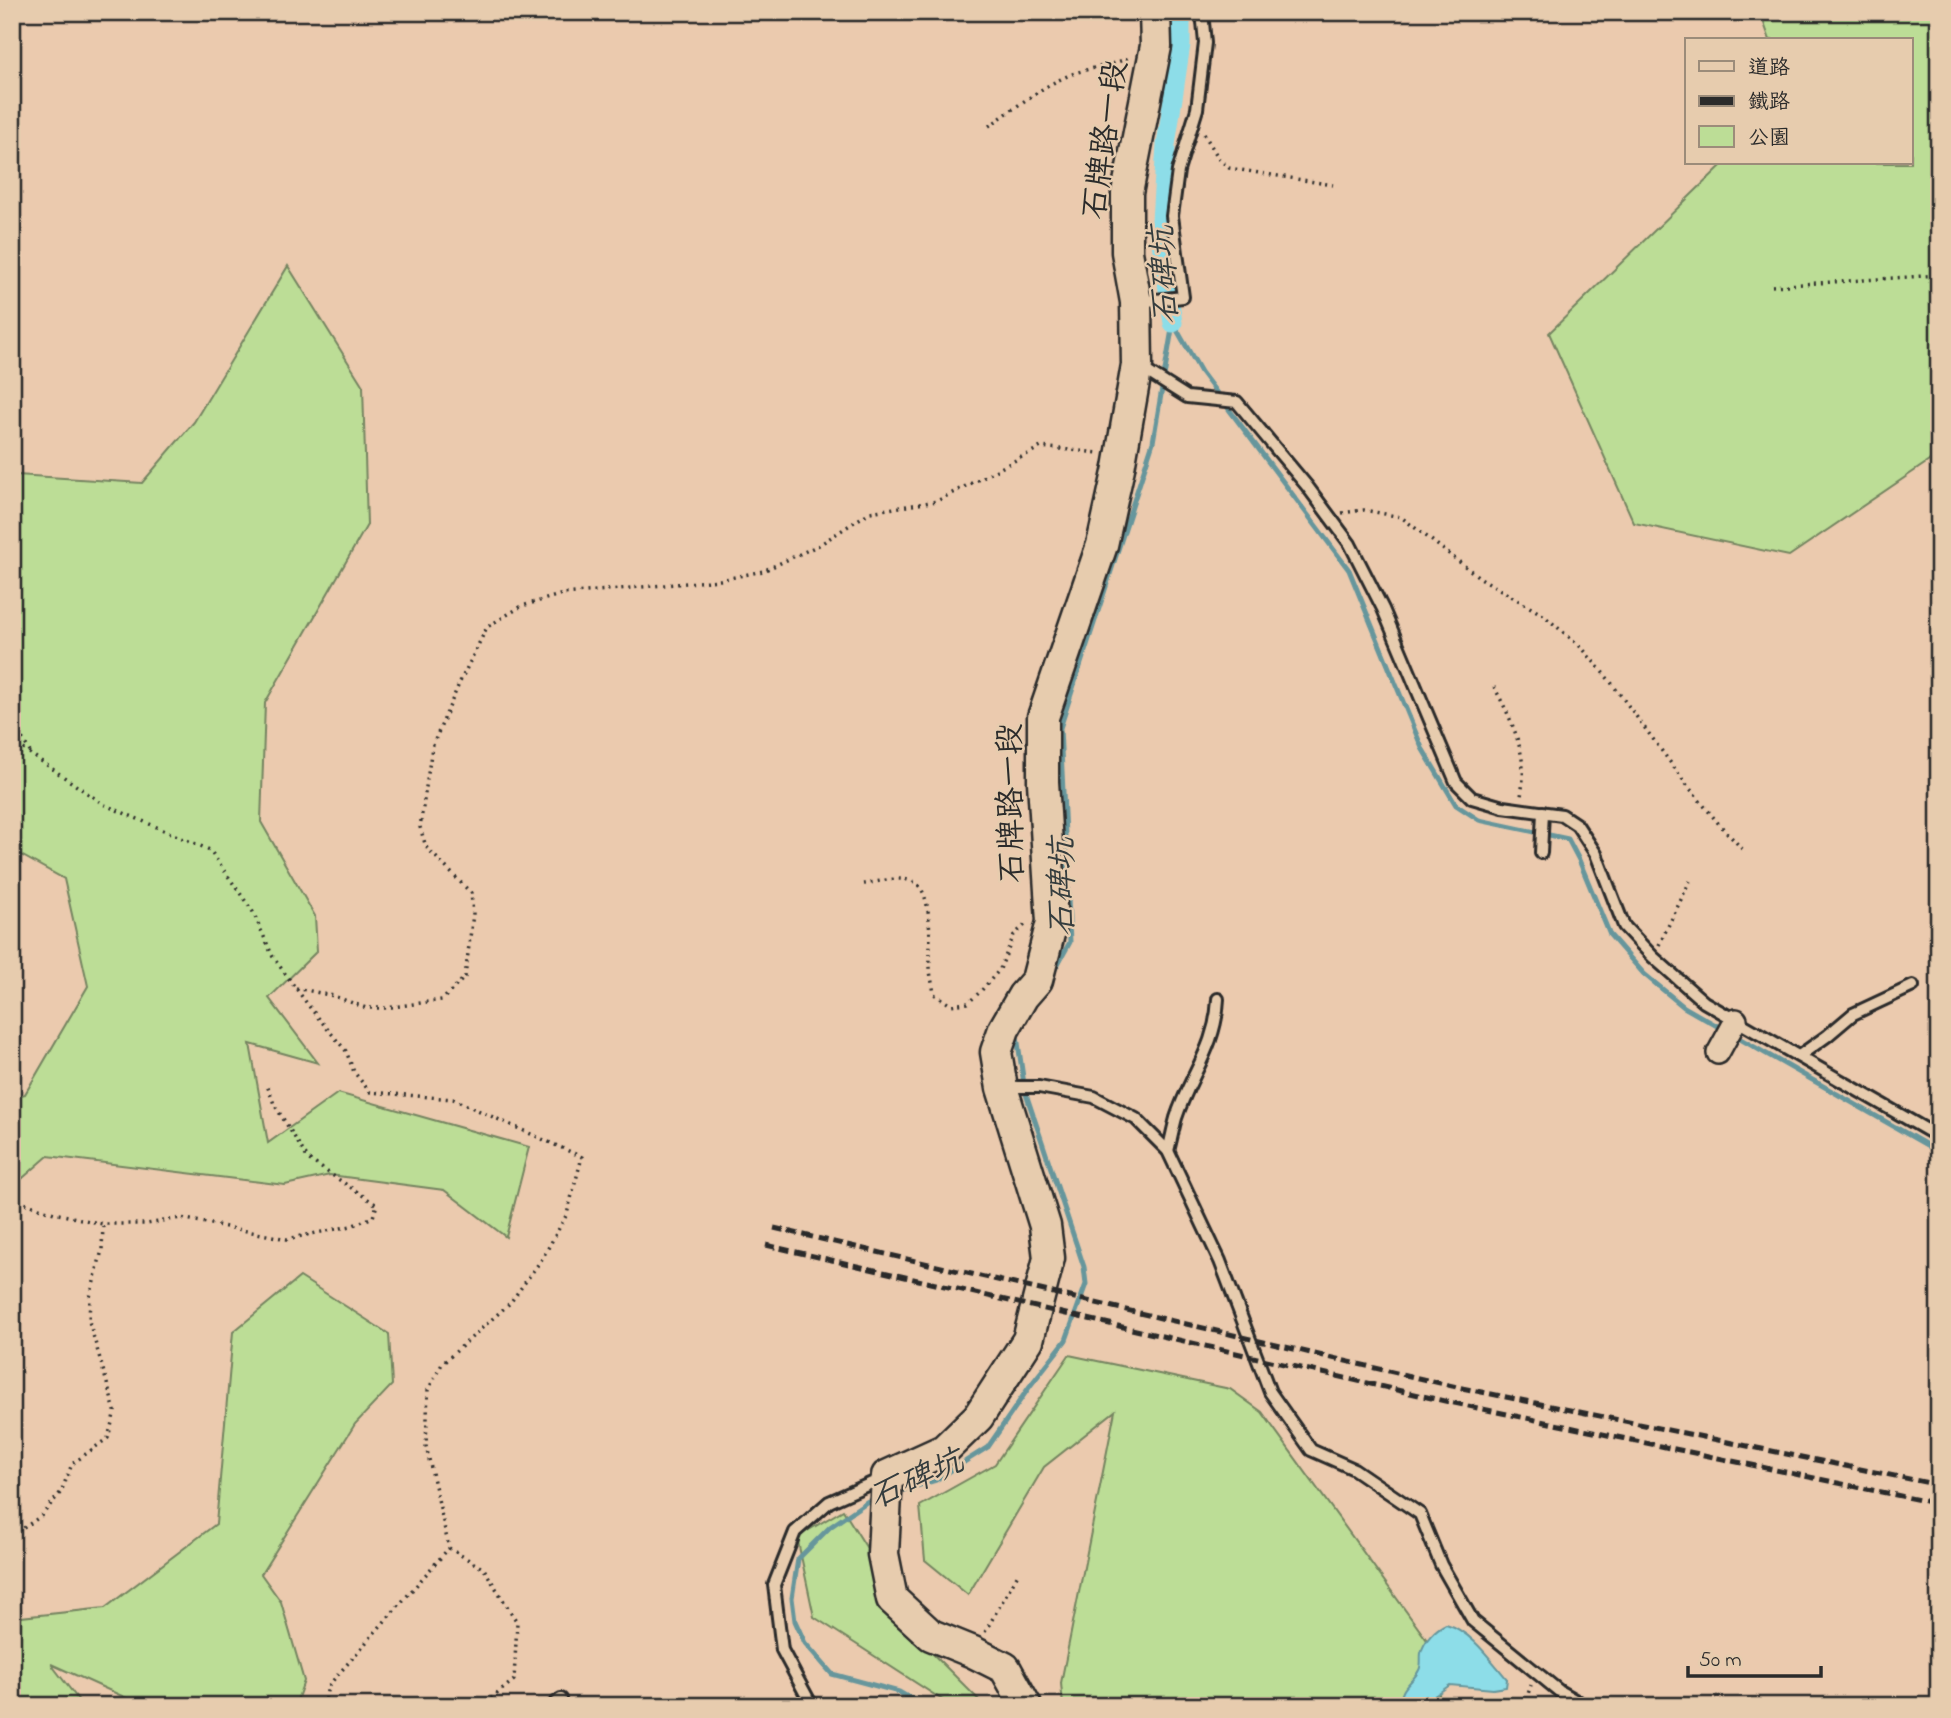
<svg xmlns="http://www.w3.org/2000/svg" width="1951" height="1718" font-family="'Indie Flower','LXGW WenKai TC',sans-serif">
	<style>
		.green { fill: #bcdd96; stroke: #748460; stroke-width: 2 }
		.water { fill: #8ddde8; stroke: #66969c; stroke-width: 2 }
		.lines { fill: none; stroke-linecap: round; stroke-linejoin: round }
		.stream { stroke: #66969c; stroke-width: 5 }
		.canal { stroke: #8ddde8; stroke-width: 19 }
		.lane-casing { stroke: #2b2b2b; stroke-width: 16 }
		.street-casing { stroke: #2b2b2b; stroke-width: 26 }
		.secondary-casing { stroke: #2b2b2b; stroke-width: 35 }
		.path { stroke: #2b2b2b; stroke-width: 3.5; stroke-dasharray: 2 5; stroke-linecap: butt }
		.lane { stroke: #e7ccae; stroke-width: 10 }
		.street { stroke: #e7ccae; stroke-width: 21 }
		.secondary { stroke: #e7ccae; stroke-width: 30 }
		.rail { stroke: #2b2b2b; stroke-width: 5; stroke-dasharray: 10 5; stroke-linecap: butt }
		.labels { text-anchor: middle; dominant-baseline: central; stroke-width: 5; stroke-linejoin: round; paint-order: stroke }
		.street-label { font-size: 32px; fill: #2b2b2b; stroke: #e7ccae }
		.water-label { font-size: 33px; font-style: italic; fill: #353d3e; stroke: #e7ccae }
	</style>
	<rect width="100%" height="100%" fill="#ebcaae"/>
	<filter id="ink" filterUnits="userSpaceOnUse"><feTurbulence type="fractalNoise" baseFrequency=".0143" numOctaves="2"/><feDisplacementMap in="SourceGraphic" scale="14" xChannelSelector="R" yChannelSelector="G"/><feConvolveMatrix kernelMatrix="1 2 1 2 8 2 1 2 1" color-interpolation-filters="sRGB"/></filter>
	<g filter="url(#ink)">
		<!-- green -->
		<g class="green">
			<path d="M1760,12H1939V449L1929,461L1789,556L1634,523L1549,333L1724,163H1911V40H1770Z"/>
			<path d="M288,266L363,386L367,525L265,703L261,822L315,916L317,951L269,998L318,1063L250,1044L268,1143L338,1093L529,1147L506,1237L444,1190L330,1175L285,1185L48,1156L16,1184H12V1097L25,1094L88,986L64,879L12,850V482L17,475L142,483L194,422Z"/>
			<path d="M300,1277L389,1334L392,1385L355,1424L261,1574L281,1602L304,1681L295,1706H144L51,1664L83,1706H12V1618L105,1608L216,1524L233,1332Z"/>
			<path d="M1069,1355L1230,1389L1262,1412L1442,1661L1438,1706H1063L1061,1683L1115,1411L1044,1467L968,1595L925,1560L920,1506L995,1464Z"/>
			<path d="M843,1510L933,1654L985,1706H948L947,1703L814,1617L797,1537Z"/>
		</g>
		<!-- water -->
		<path class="water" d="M1446,1624C1471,1631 1490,1659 1507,1679L1506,1687L1493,1689L1450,1685L1420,1706L1401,1703C1400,1686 1413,1683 1419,1670C1422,1665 1420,1658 1421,1653C1424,1641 1435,1629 1446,1624Z"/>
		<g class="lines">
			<!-- stream -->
			<g class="stream">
				<path d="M1173,323L1201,372L1349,570L1422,748L1456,805L1479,820L1568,839L1579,860L1610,935L1644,974L1684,1007L1726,1031"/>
				<path d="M1054,971L1070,942L1060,728L1153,442L1173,323"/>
				<path d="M1735,1036L1939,1152"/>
				<path d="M896,1492L936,1480L988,1447L1030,1386L1066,1340L1086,1284L1084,1267L1025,1091L1016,1029"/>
				<path d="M877,1498L868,1501L830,1527L798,1559L792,1598L795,1621L805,1643L832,1674L899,1692L923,1706"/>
			</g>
			<!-- canal -->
			<path class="canal" d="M1173,323L1160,236L1166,145L1181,44V12"/>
			<defs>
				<g id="lane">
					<path d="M1138,302L1183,297L1172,216L1178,171L1197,109L1205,43L1202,12"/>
					<path d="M1141,368L1187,397L1237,402L1307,486L1350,544L1383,609L1456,782L1472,798L1503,807L1562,815L1577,825L1596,854L1624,926L1653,957L1704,1002L1939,1137"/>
					<path d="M1541,853L1543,812"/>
					<path d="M1799,1056L1827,1036L1853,1014L1913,986"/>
					<path d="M1005,1087H1039L1094,1097L1136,1119L1168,1151L1220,1261L1270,1392L1311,1450L1354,1469L1420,1514L1441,1565L1473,1621L1559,1691L1585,1706"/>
					<path d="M1168,1151C1171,1140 1173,1129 1176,1118C1190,1075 1216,1047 1218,999"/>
					<path d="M552,1706L561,1699"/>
					<path d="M812,1706L782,1650L774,1585L795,1532L829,1502L883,1478"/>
				</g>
				<path id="street" d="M1718,1053L1736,1020"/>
				<path id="secondary" d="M1026,1706L1005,1668L973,1652L931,1635L892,1599L883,1554L887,1476L944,1450L978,1417L1028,1340L1049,1258L1045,1226L1002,1088L996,1052L1004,1029L1023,996L1037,980L1052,922L1043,782V717L1102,545L1119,468L1137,365L1136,302L1127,252V193L1156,46L1155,12"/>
			</defs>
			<!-- lane casing -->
			<use href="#lane" class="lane-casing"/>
			<!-- street casing -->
			<use href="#street" class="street-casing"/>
			<!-- secondary casing -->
			<use href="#secondary" class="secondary-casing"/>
			<!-- path -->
			<g class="path">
				<path d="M989,126C1017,107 1045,83 1078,72C1096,67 1113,65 1130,57"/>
				<path d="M1204,134L1219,159L1229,168L1333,185"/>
				<path d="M1772,286L1939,275"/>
				<path d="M1342,513L1364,510L1401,517L1479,577L1543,615L1582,648L1610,681L1687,785L1719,824L1744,851"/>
				<path d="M1494,687C1507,710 1521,740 1523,768C1524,777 1522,787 1521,797"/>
				<path d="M12,720L30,752"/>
				<path d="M12,741L103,804L210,850L253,912L273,957L311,1009L346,1051L354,1072L370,1092L453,1099L582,1157L567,1214L542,1259L510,1303L442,1364L428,1390L426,1446L449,1548L484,1569L517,1622L514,1680L482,1706"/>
				<path d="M864,884C878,882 901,875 914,882C934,892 929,948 930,967C930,976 933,985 934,994L951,1005L968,1003L981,991L1000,969L1014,935L1026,924"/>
				<path d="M1659,945L1690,881"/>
				<path d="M296,988L334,996L366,1008H385L442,1000L465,977L473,914L471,893L426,847L420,827L432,747L459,684L487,627L522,606L563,594L720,580L763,571L819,545L870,512L937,501L1041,447L1099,453"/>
				<path d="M12,1199L54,1213L103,1224H147L181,1218L287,1239L351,1226L373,1217L377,1205L308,1159L274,1104L267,1085"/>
				<path d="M12,1536L41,1516L61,1492L72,1464L108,1438L115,1411L89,1321L90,1297L102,1250L103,1224"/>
				<path d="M985,1632L1019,1572"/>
				<path d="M324,1706L328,1686L449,1548"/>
				<path d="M1524,1706L1531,1685"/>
			</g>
			<!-- lane -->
			<use href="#lane" class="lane"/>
			<!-- street -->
			<use href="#street" class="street"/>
			<!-- secondary -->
			<use href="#secondary" class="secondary"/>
			<!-- rail -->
			<g class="rail">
				<path d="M774,1228L1457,1387L1939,1485"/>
				<path d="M766,1245L1449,1402L1939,1504"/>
			</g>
		</g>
	</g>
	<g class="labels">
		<!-- street labels -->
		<g class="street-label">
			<text transform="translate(1107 140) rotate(-82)">石牌路一段</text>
			<text transform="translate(1013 803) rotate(-91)">石牌路一段</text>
		</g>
		<!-- water labels -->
		<g class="water-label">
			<text transform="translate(1166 275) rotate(-93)">石碑坑</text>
			<text transform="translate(1064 887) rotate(-90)">石碑坑</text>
			<text transform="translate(917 1481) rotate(-24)">石碑坑</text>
		</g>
	</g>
	<!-- margin -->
	<rect width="1951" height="1718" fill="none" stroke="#e7ccae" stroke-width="42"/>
	<rect x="21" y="21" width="1909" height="1676" fill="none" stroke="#2b2b2b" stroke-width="2.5" filter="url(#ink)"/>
	<!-- legend -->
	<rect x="1685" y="38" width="228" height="126" fill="#e7ccae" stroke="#9c8c7a" stroke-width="2"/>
	<rect x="1699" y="61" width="35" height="10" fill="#e7ccae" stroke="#9c8c7a" stroke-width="2"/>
	<text x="1748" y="74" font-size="21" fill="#2b2b2b">道路</text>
	<rect x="1699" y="96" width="35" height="10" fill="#2b2b2b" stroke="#9c8c7a" stroke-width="2"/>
	<text x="1748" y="108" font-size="21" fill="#2b2b2b">鐵路</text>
	<rect x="1699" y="126" width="35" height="21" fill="#bcdd96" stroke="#9c8c7a" stroke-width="2"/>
	<text x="1748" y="144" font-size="21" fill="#2b2b2b">公園</text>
	<!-- scale -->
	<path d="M1688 1666v10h133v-10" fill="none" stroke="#2b2b2b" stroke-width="3.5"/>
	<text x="1699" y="1666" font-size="21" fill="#2b2b2b" stroke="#e7ccae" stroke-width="5" paint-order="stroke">50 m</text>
</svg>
